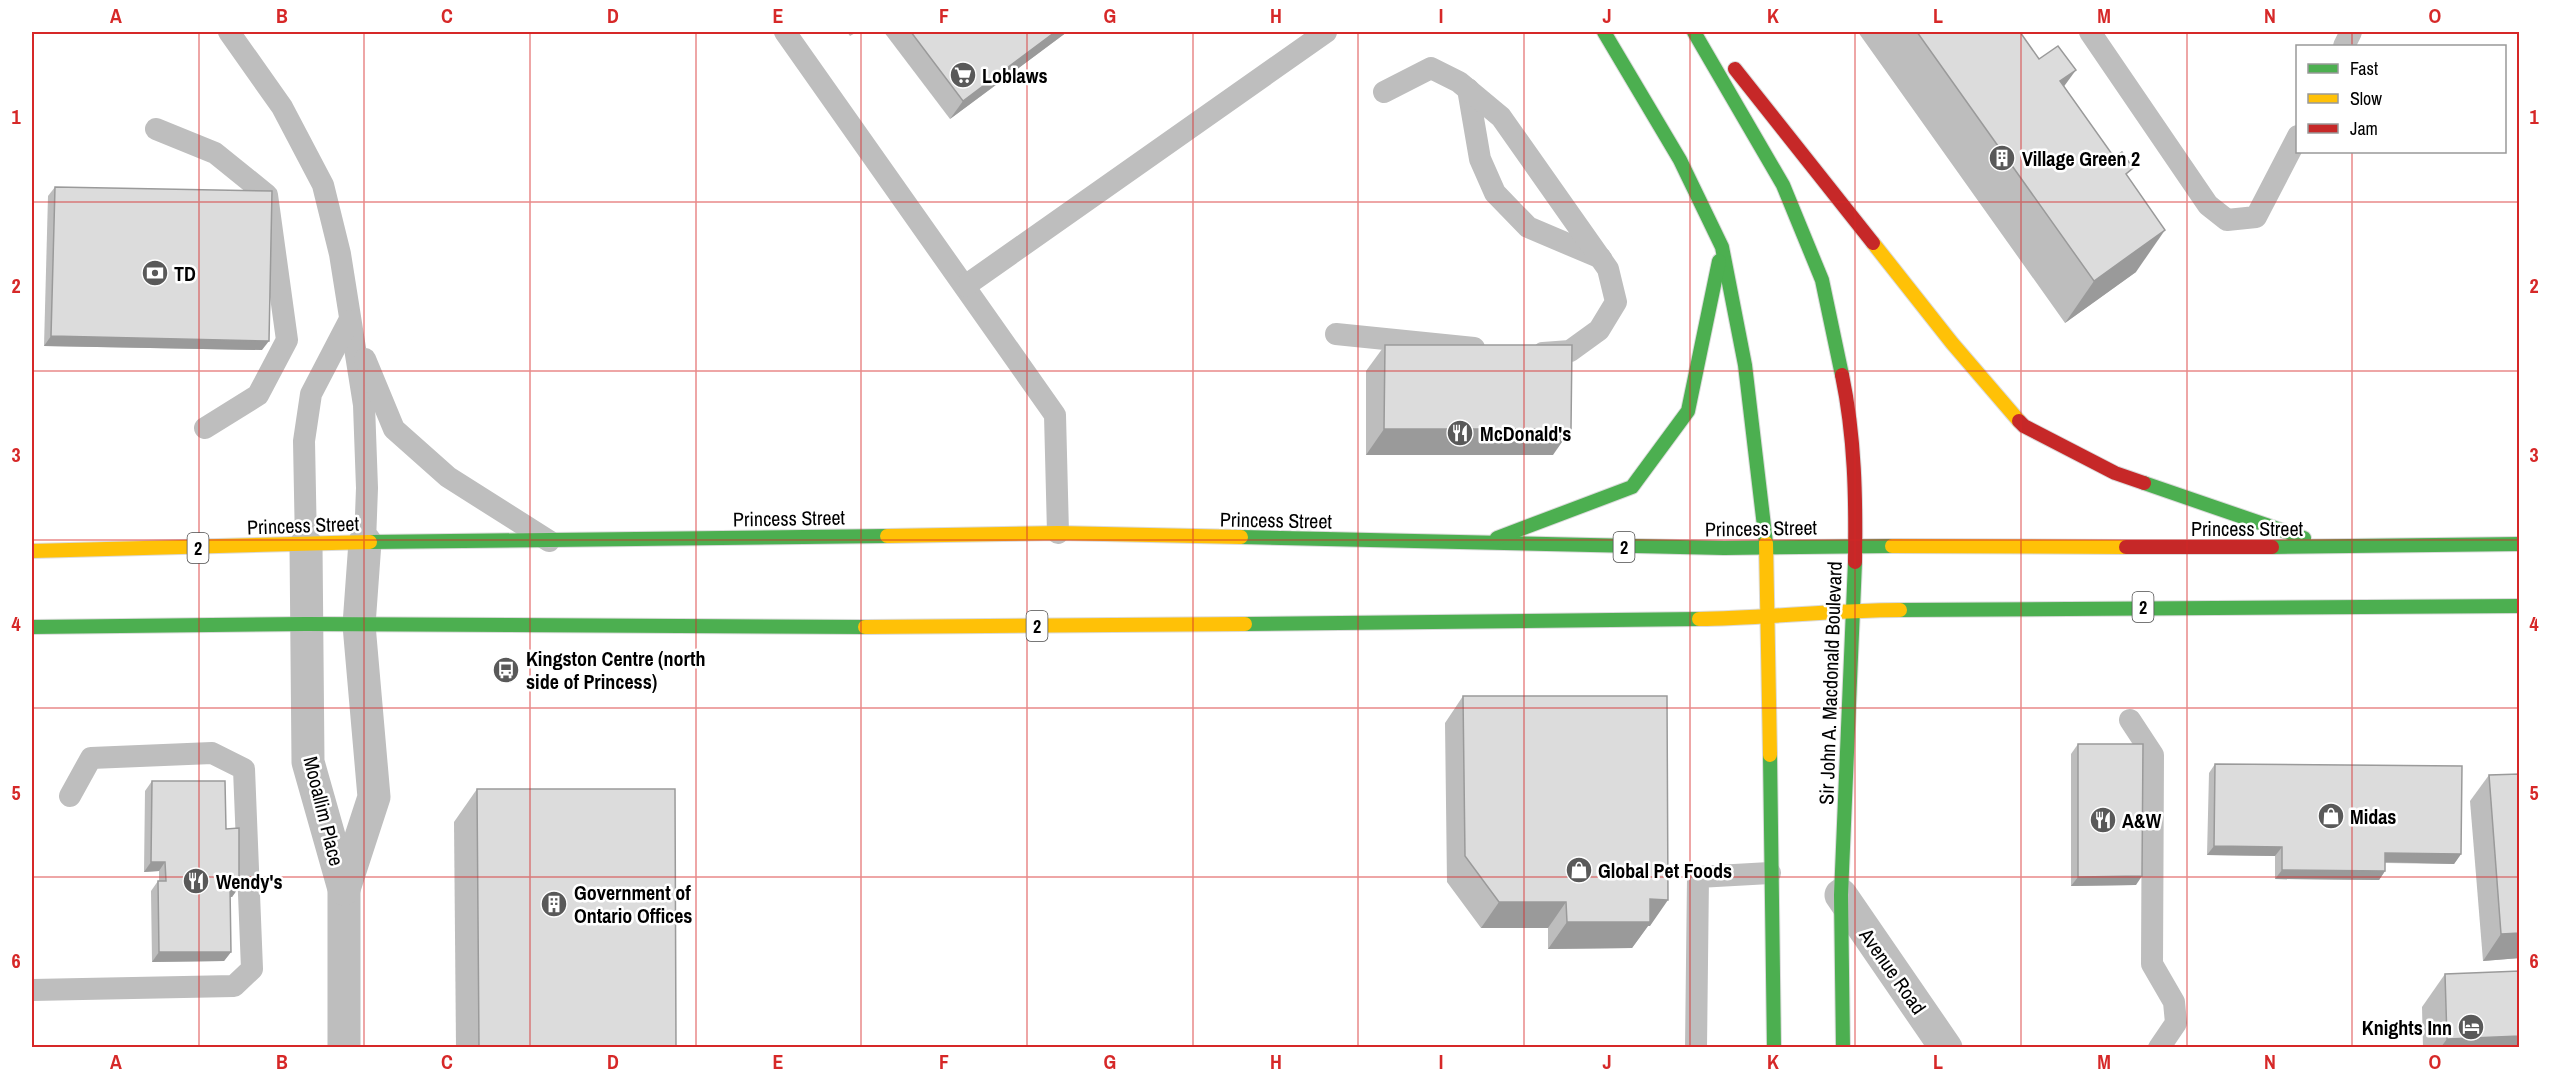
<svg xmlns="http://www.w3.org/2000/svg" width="2551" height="1079" font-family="'Archivo Narrow',sans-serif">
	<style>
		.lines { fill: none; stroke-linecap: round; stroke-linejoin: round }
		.fast-casing { stroke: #dbdbdb; stroke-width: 16 }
		.slow-casing { stroke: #dbdbdb; stroke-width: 16 }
		.jam-casing { stroke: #dbdbdb; stroke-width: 16 }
		.lane { stroke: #bebebe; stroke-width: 22 }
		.street { stroke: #bebebe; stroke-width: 33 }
		.fast { stroke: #4caf50; stroke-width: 14 }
		.slow { stroke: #ffc107; stroke-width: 14 }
		.jam { stroke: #c62828; stroke-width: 14 }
		.wall { fill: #bdbdbd }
		.shaded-wall { fill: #9a9a9a }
		.building { fill: #dcdcdc; stroke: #9a9a9a; stroke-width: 1.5 }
		.grid { fill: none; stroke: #d62828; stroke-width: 1.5; stroke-opacity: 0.55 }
		.labels { text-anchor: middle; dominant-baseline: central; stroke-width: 5; stroke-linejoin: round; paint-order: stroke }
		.shield { fill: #fff; stroke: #4c4c4c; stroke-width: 1.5 }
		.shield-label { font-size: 18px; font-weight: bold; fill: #000 }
		.poi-label { font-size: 20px; font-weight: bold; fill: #000; stroke: #fff; text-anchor: start }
		.street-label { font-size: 20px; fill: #000; stroke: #fff }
		.neatline { fill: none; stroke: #d62828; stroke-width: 2 }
		.grid-label { font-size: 20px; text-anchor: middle; font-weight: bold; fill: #d62828 }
	</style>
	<rect width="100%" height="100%" fill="#fff"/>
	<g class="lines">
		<defs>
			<g id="fast">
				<path d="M1604,32L1680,160L1722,247L1745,365L1766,543"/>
				<path d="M1694,32L1783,185L1822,280L1842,375"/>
				<path d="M2144,483L2304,538"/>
				<path d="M1241,537L1724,548L1892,546"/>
				<path d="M1497,538L1632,487L1688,411L1719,261"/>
				<path d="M370,542L887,536"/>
				<path d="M2272,547L2520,544"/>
				<path d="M1900,610L2520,606"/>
				<path d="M1245,624L1699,619"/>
				<path d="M32,627L306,624L865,627"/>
				<path d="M1770,755L1774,1048"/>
				<path d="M1843,1048L1841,895L1855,562"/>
			</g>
			<g id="slow">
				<path d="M1873,243L1952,343L2019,421"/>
				<path d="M887,536L1058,533L1241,537"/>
				<path d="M1766,543L1770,755"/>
				<path d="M1892,546L2126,547"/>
				<path d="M32,551L370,542"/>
				<path d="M1699,619C1767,618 1833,610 1900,610"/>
				<path d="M865,627L1245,624"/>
			</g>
			<g id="jam">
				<path d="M1735,69L1873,243"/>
				<path d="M1842,375C1855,437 1856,499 1855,562"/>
				<path d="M2019,421L2024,426L2115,473L2144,483"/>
				<path d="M2126,547H2272"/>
			</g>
		</defs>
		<!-- fast casing -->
		<use href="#fast" class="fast-casing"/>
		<!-- slow casing -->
		<use href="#slow" class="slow-casing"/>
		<!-- jam casing -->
		<use href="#jam" class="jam-casing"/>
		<!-- lane -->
		<g class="lane">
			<path d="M229,32L282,107L323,185L340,254L364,405L367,488L365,542"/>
			<path d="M785,32L1055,415L1058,533"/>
			<path d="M2090,32L2208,205L2227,220L2256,217L2298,136"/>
			<path d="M2344,46L2351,32"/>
			<path d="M1468,89L1480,159L1495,193L1528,227L1601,258"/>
			<path d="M1384,92L1431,68L1459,82L1501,117L1608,269L1616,302L1599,330L1570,351L1543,353"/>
			<path d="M156,129L215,153L267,195L287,340L258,395L205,428"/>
			<path d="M965,286L1326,32"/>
			<path d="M1336,334L1474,348"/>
			<path d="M365,359L394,429L448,477L549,541"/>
			<path d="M306,545L304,441L311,394L349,321"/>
			<path d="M2130,720L2153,755L2152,964L2174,1002L2176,1023L2159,1048"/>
			<path d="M32,990L234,986L252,969L244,769L212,753L91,758L70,796"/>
			<path d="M1696,1048L1698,877L1770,873"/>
		</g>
		<!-- street -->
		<g class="street">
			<path d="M306,545L308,762L344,889V1048"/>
			<path d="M344,889L374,797L359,625L365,542"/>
			<path d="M1841,895L1946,1048"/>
		</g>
		<!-- fast -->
		<use href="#fast" class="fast"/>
		<!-- slow -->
		<use href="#slow" class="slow"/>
		<!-- jam -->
		<use href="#jam" class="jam"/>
	</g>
	<!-- wall -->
	<g class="wall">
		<path d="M847,32H857L850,36Z"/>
		<path d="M884,32H1067L950,119Z"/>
		<path d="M1858,32H2020L2039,59L2064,86L2127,176L2136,272L2065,323Z"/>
		<path d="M55,187L262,350L44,346L48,196Z"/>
		<path d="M1385,345L1553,455H1366V371Z"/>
		<path d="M1463,696L1650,926H1648L1632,948L1548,949V928H1481L1447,882L1445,723Z"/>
		<path d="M2078,744L2136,885L2071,886V754Z"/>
		<path d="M2215,764L2461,854L2454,864L2385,863V871L2379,880L2275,879V856L2207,855L2209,773Z"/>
		<path d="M2520,774V958L2483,961L2470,801L2489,775Z"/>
		<path d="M152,781L226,829L239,887L232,897H230L231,952L224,961L152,962L151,891L158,881H159V871L144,872L145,791Z"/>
		<path d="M477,789L676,1047H456L454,822Z"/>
		<path d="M2445,974L2520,1047H2423L2422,1007Z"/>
	</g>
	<!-- shaded-wall -->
	<g class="shaded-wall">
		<path d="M1055,32H1067L950,119L963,101Z"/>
		<path d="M2076,70L2046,111L2060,81Z"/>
		<path d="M2165,230L2136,272L2065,323L2094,281Z"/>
		<path d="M51,336L269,341L262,350L44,346Z"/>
		<path d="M1384,429H1571L1553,455H1366Z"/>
		<path d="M2214,846L2282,847L2275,856L2207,855Z"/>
		<path d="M2385,853L2461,854L2454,864L2379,862Z"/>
		<path d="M151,862H165L159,871L144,872Z"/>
		<path d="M2282,870L2385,871L2379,880L2275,879Z"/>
		<path d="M2142,876L2136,885L2071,886L2078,877Z"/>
		<path d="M230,887H239L232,897H223Z"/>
		<path d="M1650,899L1668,900L1650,926H1648L1632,948L1548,949L1567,922Z"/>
		<path d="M1499,902H1566L1548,928H1481Z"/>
		<path d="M2520,933V958L2483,961L2501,934Z"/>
		<path d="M159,952H231L224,961L152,962Z"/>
		<path d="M2520,1036V1047H2441L2447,1039Z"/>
	</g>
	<!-- building -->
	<g class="building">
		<path d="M911,32H1055L963,101Z"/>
		<path d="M1917,32H2020L2039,59L2058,46L2076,70L2060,81L2114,157L2122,152L2133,168L2126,174L2165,230L2094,281Z"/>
		<path d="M55,187L272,191L269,341L51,336Z"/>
		<path d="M1385,345H1572L1571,429H1384Z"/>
		<path d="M1463,696H1667L1668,900L1650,899V922H1567L1566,902H1499L1465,856Z"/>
		<path d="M2078,744H2143L2142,876L2078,877Z"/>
		<path d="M2215,764L2462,766L2461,854L2385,853V871L2282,870V847L2214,846Z"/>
		<path d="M2520,774V933L2501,934L2489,775Z"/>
		<path d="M152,781H225L226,829L239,828V887H230L231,952H159L158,881H166L165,862H151Z"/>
		<path d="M477,789H675L676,1047H479Z"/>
		<path d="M2520,971V1036L2447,1039L2445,974Z"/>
	</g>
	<!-- grid -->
	<path class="grid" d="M199,32V1048M364,32V1048M530,32V1048M696,32V1048M861,32V1048M1027,32V1048M1193,32V1048M1358,32V1048M1524,32V1048M1690,32V1048M1855,32V1048M2021,32V1048M2187,32V1048M2352,32V46M2352,152V1048M32,202H2520M32,371H2520M32,540H2520M32,708H2520M32,877H2520"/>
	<!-- icons -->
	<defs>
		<symbol id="supermarket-disc" viewBox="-11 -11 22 22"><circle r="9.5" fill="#595959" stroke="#fff"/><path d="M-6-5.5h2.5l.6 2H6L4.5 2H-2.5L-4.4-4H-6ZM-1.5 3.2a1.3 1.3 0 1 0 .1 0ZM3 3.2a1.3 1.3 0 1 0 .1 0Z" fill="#fff"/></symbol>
		<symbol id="building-disc" viewBox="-11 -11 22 22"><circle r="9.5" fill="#595959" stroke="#fff"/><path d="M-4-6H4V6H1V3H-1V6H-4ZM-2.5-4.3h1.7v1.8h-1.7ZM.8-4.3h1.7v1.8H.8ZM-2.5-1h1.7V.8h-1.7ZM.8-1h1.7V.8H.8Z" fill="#fff"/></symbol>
		<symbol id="bank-disc" viewBox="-11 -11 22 22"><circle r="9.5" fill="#595959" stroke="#fff"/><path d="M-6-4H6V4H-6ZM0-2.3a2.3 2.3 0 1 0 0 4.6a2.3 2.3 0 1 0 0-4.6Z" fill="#fff"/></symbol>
		<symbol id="restaurant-disc" viewBox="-11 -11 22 22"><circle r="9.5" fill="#595959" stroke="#fff"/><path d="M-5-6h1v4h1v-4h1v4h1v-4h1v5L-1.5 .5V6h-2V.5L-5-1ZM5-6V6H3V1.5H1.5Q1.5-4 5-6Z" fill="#fff"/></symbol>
		<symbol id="bus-disc" viewBox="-11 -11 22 22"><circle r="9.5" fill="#595959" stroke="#fff"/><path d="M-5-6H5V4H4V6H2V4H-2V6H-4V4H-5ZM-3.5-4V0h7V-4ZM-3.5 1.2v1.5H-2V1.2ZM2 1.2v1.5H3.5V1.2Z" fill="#fff"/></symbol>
		<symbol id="shop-disc" viewBox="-11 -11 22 22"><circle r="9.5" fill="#595959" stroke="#fff"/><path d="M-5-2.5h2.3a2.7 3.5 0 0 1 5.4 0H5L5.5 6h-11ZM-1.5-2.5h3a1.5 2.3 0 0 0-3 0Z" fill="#fff"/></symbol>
		<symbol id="hotel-disc" viewBox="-11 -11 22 22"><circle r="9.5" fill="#595959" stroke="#fff"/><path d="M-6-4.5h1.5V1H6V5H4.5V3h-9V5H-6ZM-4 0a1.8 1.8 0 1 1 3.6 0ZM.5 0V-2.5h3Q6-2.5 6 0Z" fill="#fff"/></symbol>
	</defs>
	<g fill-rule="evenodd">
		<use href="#supermarket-disc" x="948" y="60" width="30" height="30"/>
		<use href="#building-disc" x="1987" y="143" width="30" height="30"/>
		<use href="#bank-disc" x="140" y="258" width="30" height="30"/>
		<use href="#restaurant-disc" x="1445" y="418" width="30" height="30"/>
		<use href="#bus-disc" x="491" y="655" width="30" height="30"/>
		<use href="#shop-disc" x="2316" y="801" width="30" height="30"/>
		<use href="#restaurant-disc" x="2088" y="805" width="30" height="30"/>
		<use href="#shop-disc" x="1564" y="855" width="30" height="30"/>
		<use href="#restaurant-disc" x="181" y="866" width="30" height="30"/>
		<use href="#building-disc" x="539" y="889" width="30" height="30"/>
		<use href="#hotel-disc" x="2456" y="1012" width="30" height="30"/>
	</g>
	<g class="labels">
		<!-- shield labels -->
		<g class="shield">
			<rect x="1613.5" y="532" width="21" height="30" rx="4.5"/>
			<rect x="187.5" y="533" width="21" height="30" rx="4.5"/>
			<rect x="2132.5" y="592" width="21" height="30" rx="4.5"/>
			<rect x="1026.5" y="611" width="21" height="30" rx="4.5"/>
		</g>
		<g class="shield-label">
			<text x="1624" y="547">2</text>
			<text x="198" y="548">2</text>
			<text x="2143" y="607">2</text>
			<text x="1037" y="626">2</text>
		</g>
		<!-- poi labels -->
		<g class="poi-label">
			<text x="982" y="75">Loblaws</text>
			<text x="2022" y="158">Village Green 2</text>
			<text x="174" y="273">TD</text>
			<text x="1480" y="433">McDonald's</text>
			<text x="526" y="658">Kingston Centre (north<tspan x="526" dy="23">side of Princess)</tspan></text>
			<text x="2350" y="816">Midas</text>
			<text x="2122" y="820">A&amp;W</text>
			<text x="1598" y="870">Global Pet Foods</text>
			<text x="216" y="881">Wendy's</text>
			<text x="574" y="892">Government of<tspan x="574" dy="23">Ontario Offices</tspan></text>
			<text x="2452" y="1027" text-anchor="end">Knights Inn</text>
		</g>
		<!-- street labels -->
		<g class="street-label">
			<text transform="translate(789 518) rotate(-1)">Princess Street</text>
			<text transform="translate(1276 520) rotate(1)">Princess Street</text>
			<text transform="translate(303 525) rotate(-2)">Princess Street</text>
			<text transform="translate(1761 528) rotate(-1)">Princess Street</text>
			<text x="2247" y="528">Princess Street</text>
			<text transform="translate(1830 683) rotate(-88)">Sir John A. Macdonald Boulevard</text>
			<text transform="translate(324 811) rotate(76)">Mooallim Place</text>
			<text transform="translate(1893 971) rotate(55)">Avenue Road</text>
		</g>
	</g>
	<!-- border -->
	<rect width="2551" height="1079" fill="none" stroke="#ffffff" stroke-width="66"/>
	<!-- legend -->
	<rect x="2296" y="45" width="210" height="108" fill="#ffffff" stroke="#999999" stroke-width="1.5"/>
	<rect x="2308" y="64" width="30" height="9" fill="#4caf50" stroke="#999999" stroke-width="1.5"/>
	<text x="2350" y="75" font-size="18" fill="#000000">Fast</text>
	<rect x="2308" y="94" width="30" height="9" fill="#ffc107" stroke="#999999" stroke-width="1.5"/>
	<text x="2350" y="105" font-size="18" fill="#000000">Slow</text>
	<rect x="2308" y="124" width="30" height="9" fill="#c62828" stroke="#999999" stroke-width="1.5"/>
	<text x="2350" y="135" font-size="18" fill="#000000">Jam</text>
	<rect x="33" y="33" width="2485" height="1013" class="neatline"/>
	<g class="grid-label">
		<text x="116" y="23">A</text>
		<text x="282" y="23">B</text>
		<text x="447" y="23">C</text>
		<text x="613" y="23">D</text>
		<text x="778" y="23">E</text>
		<text x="944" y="23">F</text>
		<text x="1110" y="23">G</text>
		<text x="1276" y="23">H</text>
		<text x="1441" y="23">I</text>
		<text x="1607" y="23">J</text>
		<text x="1773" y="23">K</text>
		<text x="1938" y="23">L</text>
		<text x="2104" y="23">M</text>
		<text x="2270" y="23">N</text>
		<text x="2435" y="23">O</text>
		<text x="16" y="124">1</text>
		<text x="2534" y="124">1</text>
		<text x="16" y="293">2</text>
		<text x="2534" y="293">2</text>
		<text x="16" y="462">3</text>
		<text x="2534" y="462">3</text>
		<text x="16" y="631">4</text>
		<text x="2534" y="631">4</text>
		<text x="16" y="800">5</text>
		<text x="2534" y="800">5</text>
		<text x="16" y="968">6</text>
		<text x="2534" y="968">6</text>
		<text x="116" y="1069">A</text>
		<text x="282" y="1069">B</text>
		<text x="447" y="1069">C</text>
		<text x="613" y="1069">D</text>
		<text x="778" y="1069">E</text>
		<text x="944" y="1069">F</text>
		<text x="1110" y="1069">G</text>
		<text x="1276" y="1069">H</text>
		<text x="1441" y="1069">I</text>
		<text x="1607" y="1069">J</text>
		<text x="1773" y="1069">K</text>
		<text x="1938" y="1069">L</text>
		<text x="2104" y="1069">M</text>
		<text x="2270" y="1069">N</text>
		<text x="2435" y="1069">O</text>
	</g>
</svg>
